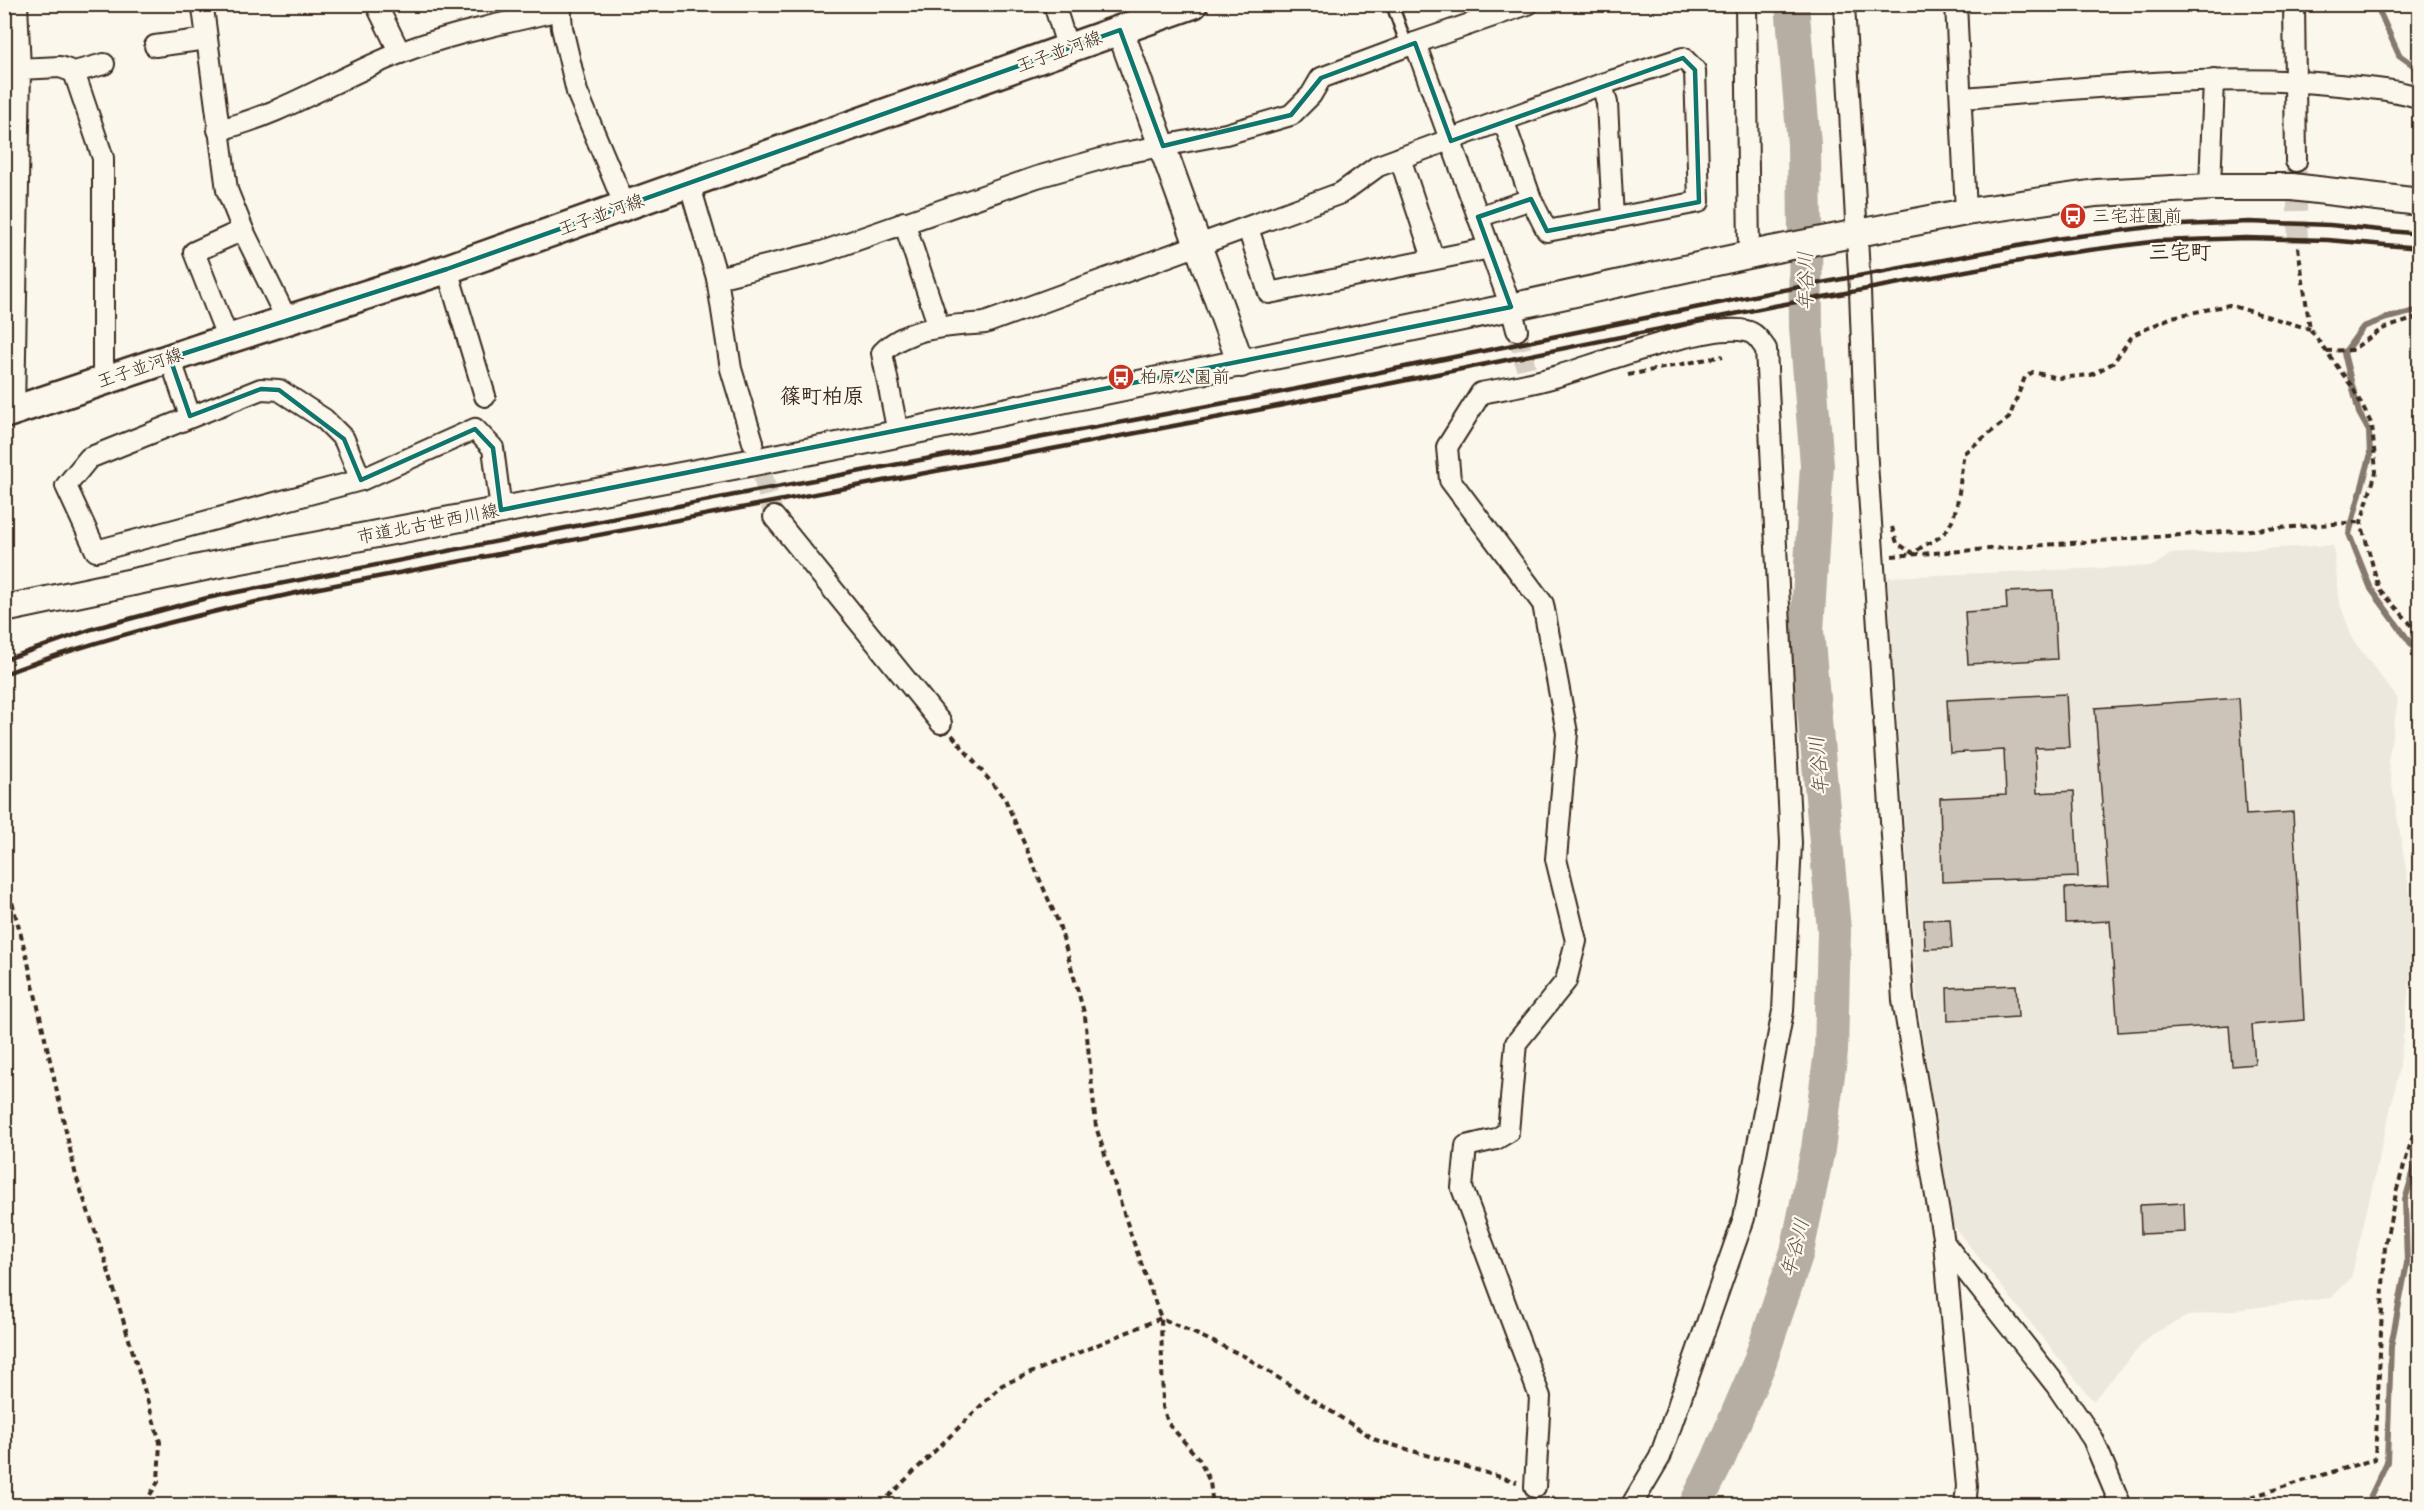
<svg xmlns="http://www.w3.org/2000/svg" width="2424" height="1510" font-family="Pangolin,'Klee One',sans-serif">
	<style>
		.built { fill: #ede8dd }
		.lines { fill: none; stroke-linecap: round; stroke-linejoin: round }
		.stream { stroke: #85796d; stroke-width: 6 }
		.river { stroke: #b6aea2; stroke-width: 34 }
		.building { fill: #ccc4b9; stroke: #3b2a1e; stroke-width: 1.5 }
		.minor-tunnel { stroke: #d5cec3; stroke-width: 20; stroke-dasharray: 20 10; stroke-linecap: butt }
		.service-casing { stroke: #3b2a1e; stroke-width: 15 }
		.minor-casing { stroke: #3b2a1e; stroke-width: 24 }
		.tertiary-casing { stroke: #3b2a1e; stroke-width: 30 }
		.secondary-casing { stroke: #3b2a1e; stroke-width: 33 }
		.path { stroke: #3b2a1e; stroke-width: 4; stroke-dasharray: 6 4.5; stroke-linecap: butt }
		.service { stroke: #fbf7ec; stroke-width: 10 }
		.minor { stroke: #fbf7ec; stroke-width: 20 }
		.tertiary { stroke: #fbf7ec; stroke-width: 26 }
		.secondary { stroke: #fbf7ec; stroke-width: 28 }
		.rail { stroke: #3b2a1e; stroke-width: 4.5 }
		.marked { fill: none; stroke: #0f766e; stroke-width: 4.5; stroke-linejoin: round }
		.labels { text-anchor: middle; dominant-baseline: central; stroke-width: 4.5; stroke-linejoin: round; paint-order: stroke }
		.street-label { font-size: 18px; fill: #3b2a1e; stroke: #fbf7ec }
		.poi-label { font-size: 18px; fill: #3b2a1e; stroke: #fbf7ec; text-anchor: start }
		.water-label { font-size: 20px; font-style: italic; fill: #605246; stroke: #fbf7ec }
		.quarter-label { font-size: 21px; font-weight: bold; fill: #3b2a1e; stroke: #fbf7ec }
	</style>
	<rect width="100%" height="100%" fill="#fbf7ec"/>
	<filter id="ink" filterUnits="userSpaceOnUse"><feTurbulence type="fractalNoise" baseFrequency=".0167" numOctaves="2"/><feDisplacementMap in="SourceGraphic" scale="12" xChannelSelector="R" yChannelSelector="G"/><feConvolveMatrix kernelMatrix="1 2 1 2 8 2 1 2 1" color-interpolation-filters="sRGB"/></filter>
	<g filter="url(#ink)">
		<!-- built -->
		<path class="built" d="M2333,545L2340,604L2353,640L2398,699L2388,761L2416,930L2399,1072L2351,1278L2330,1298L2188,1316L2150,1335L2093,1401L1948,1219L1916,989L1887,577L2153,566L2171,554Z"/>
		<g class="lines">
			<!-- stream -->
			<g class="stream">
				<path d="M2376,4L2399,55L2420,70"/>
				<path d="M2420,310L2387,318L2363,327L2344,353L2359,413L2369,431L2370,457L2349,534L2371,589L2420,656"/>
				<path d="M2420,737L2413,753L2420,776"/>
				<path d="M2366,1506L2387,1462L2391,1346L2407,1263L2405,1200L2420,1150"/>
			</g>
			<!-- river -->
			<path class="river" d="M1695,1506L1718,1460L1759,1364L1797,1252L1818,1149L1831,1052L1834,930L1807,631L1817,465L1806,327L1804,144L1792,4"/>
		</g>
		<!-- building -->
		<g class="building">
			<path d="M2053,590L2057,659L1968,664L1965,612L2007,609L2006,592Z"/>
			<path d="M2066,694L2069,747L2035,748L2037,793L2074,791L2078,877L1942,882L1940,798L2006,795L2004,750L1950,753L1947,700Z"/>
			<path d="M2239,698L2246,815L2293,812L2304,1020L2252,1025L2255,1064L2232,1066L2229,1025L2118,1032L2110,921L2066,923L2065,888L2108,886L2095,708Z"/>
			<path d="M1950,919L1952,948L1925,949L1924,920Z"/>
			<path d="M2016,985L2018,1017L1948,1021L1947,988Z"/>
			<path d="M2184,1203L2185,1232L2141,1234L2140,1205Z"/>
		</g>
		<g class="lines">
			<!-- minor-tunnel -->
			<g class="minor-tunnel">
				<path d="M2296,161L2298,247"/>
				<path d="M1517,330L1526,368"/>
				<path d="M755,447L774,517"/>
			</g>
			<defs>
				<path id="service" d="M1392,4L1407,46"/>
				<g id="minor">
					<path d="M17,4L20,69"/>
					<path d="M206,4L203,8L227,190L243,230L287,320"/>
					<path d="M376,4L400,53"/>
					<path d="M560,4L562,28L577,92L625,206"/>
					<path d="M1054,4L1068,49"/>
					<path d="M1746,4L1749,255"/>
					<path d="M1844,4L1860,291L1866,448L1903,1000L1944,1243L2056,1385L2093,1439L2121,1506"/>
					<path d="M1956,4L1966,212"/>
					<path d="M2294,4L2296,161"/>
					<path d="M1415,43L1511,307L1517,330"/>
					<path d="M155,46L207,39"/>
					<path d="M74,72L103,158V365L107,379"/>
					<path d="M1602,84L1607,103L1613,219"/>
					<path d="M1962,98C2087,89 2214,72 2339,85C2366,88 2394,89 2420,98"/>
					<path d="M218,130C282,115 339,77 400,53C452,33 506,23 560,10"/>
					<path d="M1400,158L1433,258"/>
					<path d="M689,183L717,278L731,369L753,442"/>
					<path d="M2210,187L2214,80"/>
					<path d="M1478,217L1531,199L1504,122"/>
					<path d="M904,222L939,327"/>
					<path d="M1248,228L1269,293L1490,248"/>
					<path d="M447,269L485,396"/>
					<path d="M717,278L822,252L1037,177L1119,154L1226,134L1291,115L1311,95L1321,78L1415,43L1528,4"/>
					<path d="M228,339L194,252L243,230"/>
					<path d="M170,358L190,416"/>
					<path d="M261,389L279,390L324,419L344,439L361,480L96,551L66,486L89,458Z"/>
					<path d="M14,411L20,69L60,67L74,72L104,64"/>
					<path d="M898,433L882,353C907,326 950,326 985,323L1341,193L1378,166L1602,84L1683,58L1695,70L1699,202L1547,231L1531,199"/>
					<path d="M361,480L475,429L493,448L501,510"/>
					<path d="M774,517L941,723"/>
					<path d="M1944,1243L1967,1486L1965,1506"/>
					<path d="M1535,1487L1540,1397L1462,1188L1466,1146L1496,1139L1508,1132L1516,1043L1566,981L1576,941L1556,859L1567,733L1543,604L1450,480L1447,447L1481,393C1507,388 1532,384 1558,376C1598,364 1709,322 1746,331C1756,333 1760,341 1766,349L1791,843L1783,1011L1744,1218L1660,1457L1631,1506"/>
				</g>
				<g id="tertiary">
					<path d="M1120,30L1241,364"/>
					<path d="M4,609L214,565L853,443L1511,307L1771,250L1966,212L2096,193L2210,187H2292L2420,202"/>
				</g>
				<path id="secondary" d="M4,414L228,339L447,269L1193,4"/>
			</defs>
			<!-- service casing -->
			<use href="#service" class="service-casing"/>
			<!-- minor casing -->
			<use href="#minor" class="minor-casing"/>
			<!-- tertiary casing -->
			<use href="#tertiary" class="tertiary-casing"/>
			<!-- secondary casing -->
			<use href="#secondary" class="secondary-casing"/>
			<!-- path -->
			<g class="path">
				<path d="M2298,247L2310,329L2353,388L2372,425L2376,472L2361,522L2379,589L2409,622L2420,642"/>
				<path d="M2326,351L2352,350L2382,329L2420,317"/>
				<path d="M1628,375L1723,356"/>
				<path d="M1892,527L1897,543L1914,554C1922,544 1933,543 1942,535C1961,518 1959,478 1964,453L2009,418L2025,377L2033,372L2058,378L2091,375L2113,363L2133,335L2172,317L2229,305L2310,329"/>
				<path d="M1892,556L2361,522"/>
				<path d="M952,735L1005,799L1059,924L1085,1016L1096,1127L1132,1238L1161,1318L1163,1407L1168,1423L1199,1459L1210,1482L1213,1506"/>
				<path d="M4,872L27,958L76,1176L105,1260L160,1442L158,1482L143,1506"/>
				<path d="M1551,1497L1566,1506"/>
				<path d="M883,1506L886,1499L1002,1385L1161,1318L1244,1356L1376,1440L1517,1482"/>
				<path d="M2221,1506L2375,1459L2385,1245L2397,1189L2420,1112"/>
			</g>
			<!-- service -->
			<use href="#service" class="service"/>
			<!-- minor -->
			<use href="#minor" class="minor"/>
			<!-- tertiary -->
			<use href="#tertiary" class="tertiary"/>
			<!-- secondary -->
			<use href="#secondary" class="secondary"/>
			<!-- rail -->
			<g class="rail">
				<path d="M4,660L92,629L207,598L755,491L1267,395L1773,292L2055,239L2158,226L2249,222L2330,225L2420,234"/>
				<path d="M4,674C104,636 209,612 314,589L1268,408L1774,306L2059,254L2159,241L2246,238L2328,240L2420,248"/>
			</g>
		</g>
	</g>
	<!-- marked area -->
	<path class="marked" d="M1120,30L1163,146L1291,115L1321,78L1415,43L1451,141L1683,58L1695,70L1699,202L1547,231L1531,199L1478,217L1511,307L501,510L493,448L475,429L361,480L344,439L279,390L261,389L190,416L170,358L447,269Z"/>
	<!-- icons -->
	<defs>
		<symbol id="bus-disc" viewBox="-11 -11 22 22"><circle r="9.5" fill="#c8321e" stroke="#fbf7ec"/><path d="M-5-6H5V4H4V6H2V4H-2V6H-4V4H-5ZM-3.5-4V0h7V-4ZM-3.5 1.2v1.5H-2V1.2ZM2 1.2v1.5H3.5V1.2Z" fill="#fff"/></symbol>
	</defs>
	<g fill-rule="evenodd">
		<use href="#bus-disc" x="2058" y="201" width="30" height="30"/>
		<use href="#bus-disc" x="1106" y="362" width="30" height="30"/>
	</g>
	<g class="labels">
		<!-- street labels -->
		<g class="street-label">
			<text transform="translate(1059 52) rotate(-20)">王子並河線</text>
			<text transform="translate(601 215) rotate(-20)">王子並河線</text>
			<text transform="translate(140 368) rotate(-19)">王子並河線</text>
			<text transform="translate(428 524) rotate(-11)">市道北古世西川線</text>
		</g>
		<!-- poi labels -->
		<g class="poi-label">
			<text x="2092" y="216">三宅荘園前</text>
			<text x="1140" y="377">柏原公園前</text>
		</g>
		<!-- water labels -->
		<g class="water-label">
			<text transform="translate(1805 281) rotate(-90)">年谷川</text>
			<text transform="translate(1819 766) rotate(-95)">年谷川</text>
			<text transform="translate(1795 1248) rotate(-75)">年谷川</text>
		</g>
		<!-- quarter labels -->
		<g class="quarter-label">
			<text x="2180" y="252">三宅町</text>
			<text x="822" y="396">篠町柏原</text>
		</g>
	</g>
	<!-- margin -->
	<rect width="2424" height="1510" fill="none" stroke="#fbf7ec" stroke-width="24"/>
	<rect x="12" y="12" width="2400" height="1486" fill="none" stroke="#3b2a1e" stroke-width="2" filter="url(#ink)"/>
</svg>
